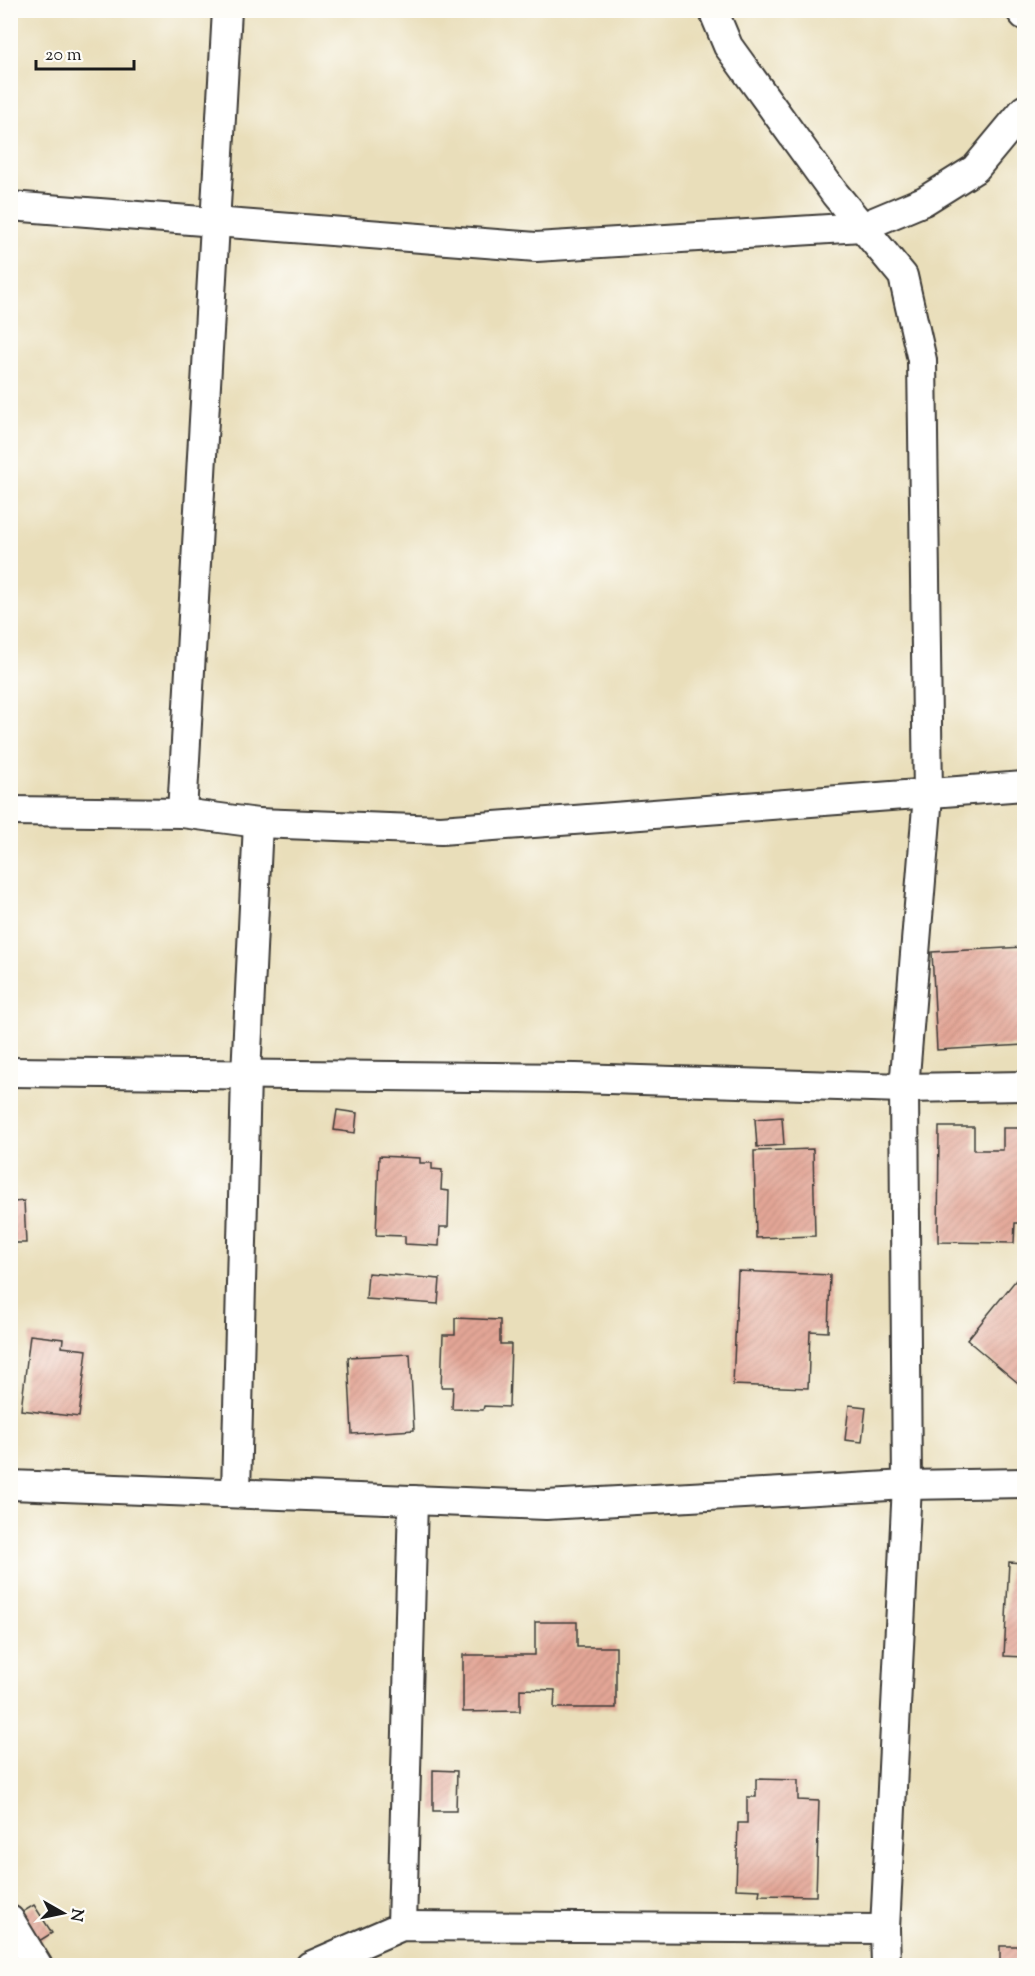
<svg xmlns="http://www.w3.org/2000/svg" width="1035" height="1976" font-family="'Sorts Mill Goudy',serif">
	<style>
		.building { fill: url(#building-hatch) }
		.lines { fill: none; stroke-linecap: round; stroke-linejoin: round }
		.minor-casing { stroke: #3b3934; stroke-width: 32 }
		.minor { stroke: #fff; stroke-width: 28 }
	</style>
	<defs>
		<pattern id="building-hatch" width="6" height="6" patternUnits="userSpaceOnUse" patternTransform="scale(1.5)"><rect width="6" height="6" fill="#e3a696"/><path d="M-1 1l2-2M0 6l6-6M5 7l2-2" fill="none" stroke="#c28e81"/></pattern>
	</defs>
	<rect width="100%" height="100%" fill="#fdfcf7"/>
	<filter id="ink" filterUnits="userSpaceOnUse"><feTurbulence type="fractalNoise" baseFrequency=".0167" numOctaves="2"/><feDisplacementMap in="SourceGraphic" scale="12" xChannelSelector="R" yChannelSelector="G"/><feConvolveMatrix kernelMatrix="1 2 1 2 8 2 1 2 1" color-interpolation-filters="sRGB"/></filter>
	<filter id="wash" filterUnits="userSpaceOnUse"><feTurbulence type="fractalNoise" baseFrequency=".008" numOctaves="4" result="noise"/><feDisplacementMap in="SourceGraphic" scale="24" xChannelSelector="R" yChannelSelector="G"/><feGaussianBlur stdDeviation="1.35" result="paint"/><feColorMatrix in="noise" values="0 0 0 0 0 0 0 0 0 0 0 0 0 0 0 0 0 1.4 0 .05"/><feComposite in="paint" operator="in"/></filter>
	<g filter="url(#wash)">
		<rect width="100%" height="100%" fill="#e9deba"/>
		<g id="blocks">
			<!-- building -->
			<g class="building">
				<path d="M1024,947V1045L937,1050L932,952Z"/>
				<path d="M337,1110L357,1113L355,1133L334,1130Z"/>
				<path d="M782,1117L784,1145L757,1147L755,1119Z"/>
				<path d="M939,1127H974V1150H1003V1128H1024V1223H1015L1014,1243L938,1242Z"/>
				<path d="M813,1149L815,1236L756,1238L754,1151Z"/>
				<path d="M379,1156L420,1158V1163H432V1169L442,1170L441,1190L449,1191L448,1227H440L439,1246L405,1244V1236L376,1235Z"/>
				<path d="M13,1188L14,1202L24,1201L26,1243H15L16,1265H10V1189Z"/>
				<path d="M1024,1270V1388L967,1340Z"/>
				<path d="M738,1271L830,1275L828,1332L810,1331L808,1388L733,1385Z"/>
				<path d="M368,1273L440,1279L438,1304L366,1299Z"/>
				<path d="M455,1318L500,1320V1344H511L509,1407L484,1406L483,1410L452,1409L453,1387H441L443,1335H455Z"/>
				<path d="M30,1335L63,1339L62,1347L87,1350L79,1417L21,1410Z"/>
				<path d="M410,1354L414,1430L352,1434L348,1357Z"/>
				<path d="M849,1405L866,1407L862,1442L845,1440Z"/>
				<path d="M1009,1562L1024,1563V1657L1004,1656Z"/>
				<path d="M535,1622H577V1647H616V1708H554L555,1690L520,1689V1711L463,1712V1655H535Z"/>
				<path d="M433,1770L457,1771L456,1811H433Z"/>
				<path d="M756,1779L798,1780V1800L819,1801L816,1896L759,1895L760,1890L736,1889L738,1823H747V1797H756Z"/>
				<path d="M34,1905L52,1933L31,1946L13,1918Z"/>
				<rect x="1000" y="1946" width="24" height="20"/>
			</g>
		</g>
	</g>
	<g filter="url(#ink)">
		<use href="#blocks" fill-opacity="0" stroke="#3b3934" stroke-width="1.5"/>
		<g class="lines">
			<defs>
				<g id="minor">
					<path d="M713,10L728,46L835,194L903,276L922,360L928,795L904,1088L907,1485L885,1929L886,1966"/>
					<path d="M1020,10L1024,15"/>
					<path d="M10,206L536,247L862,227L924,201L975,169L1024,110"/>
					<path d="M10,811L182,813L258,823L441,830L1024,786"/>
					<path d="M182,813L227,10"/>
					<path d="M10,1072L576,1078L904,1088L1024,1086"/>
					<path d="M10,1485L546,1505L907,1485L1024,1483"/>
					<path d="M236,1493L246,1074L258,823"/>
					<path d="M10,1920L38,1966"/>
					<path d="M402,1926L413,1500"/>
					<path d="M310,1966L402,1926L885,1929"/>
				</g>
			</defs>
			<!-- minor casing -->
			<use href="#minor" class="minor-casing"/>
			<!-- minor -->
			<use href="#minor" class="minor"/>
		</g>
	</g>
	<!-- margin -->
	<rect width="1035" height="1976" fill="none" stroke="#fdfcf7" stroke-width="36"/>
	<!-- north arrow -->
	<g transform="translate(63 1913) rotate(99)" stroke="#fdfcf7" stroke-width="4.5" paint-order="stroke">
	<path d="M0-4.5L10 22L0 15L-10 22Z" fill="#1c1c1c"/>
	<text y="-9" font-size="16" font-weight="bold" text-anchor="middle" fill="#1c1c1c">N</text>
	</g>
	<!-- scale -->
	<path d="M36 60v9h98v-9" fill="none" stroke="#1c1c1c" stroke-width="3"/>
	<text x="45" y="60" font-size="18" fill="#1c1c1c" stroke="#fdfcf7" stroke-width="4.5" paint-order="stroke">20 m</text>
</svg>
